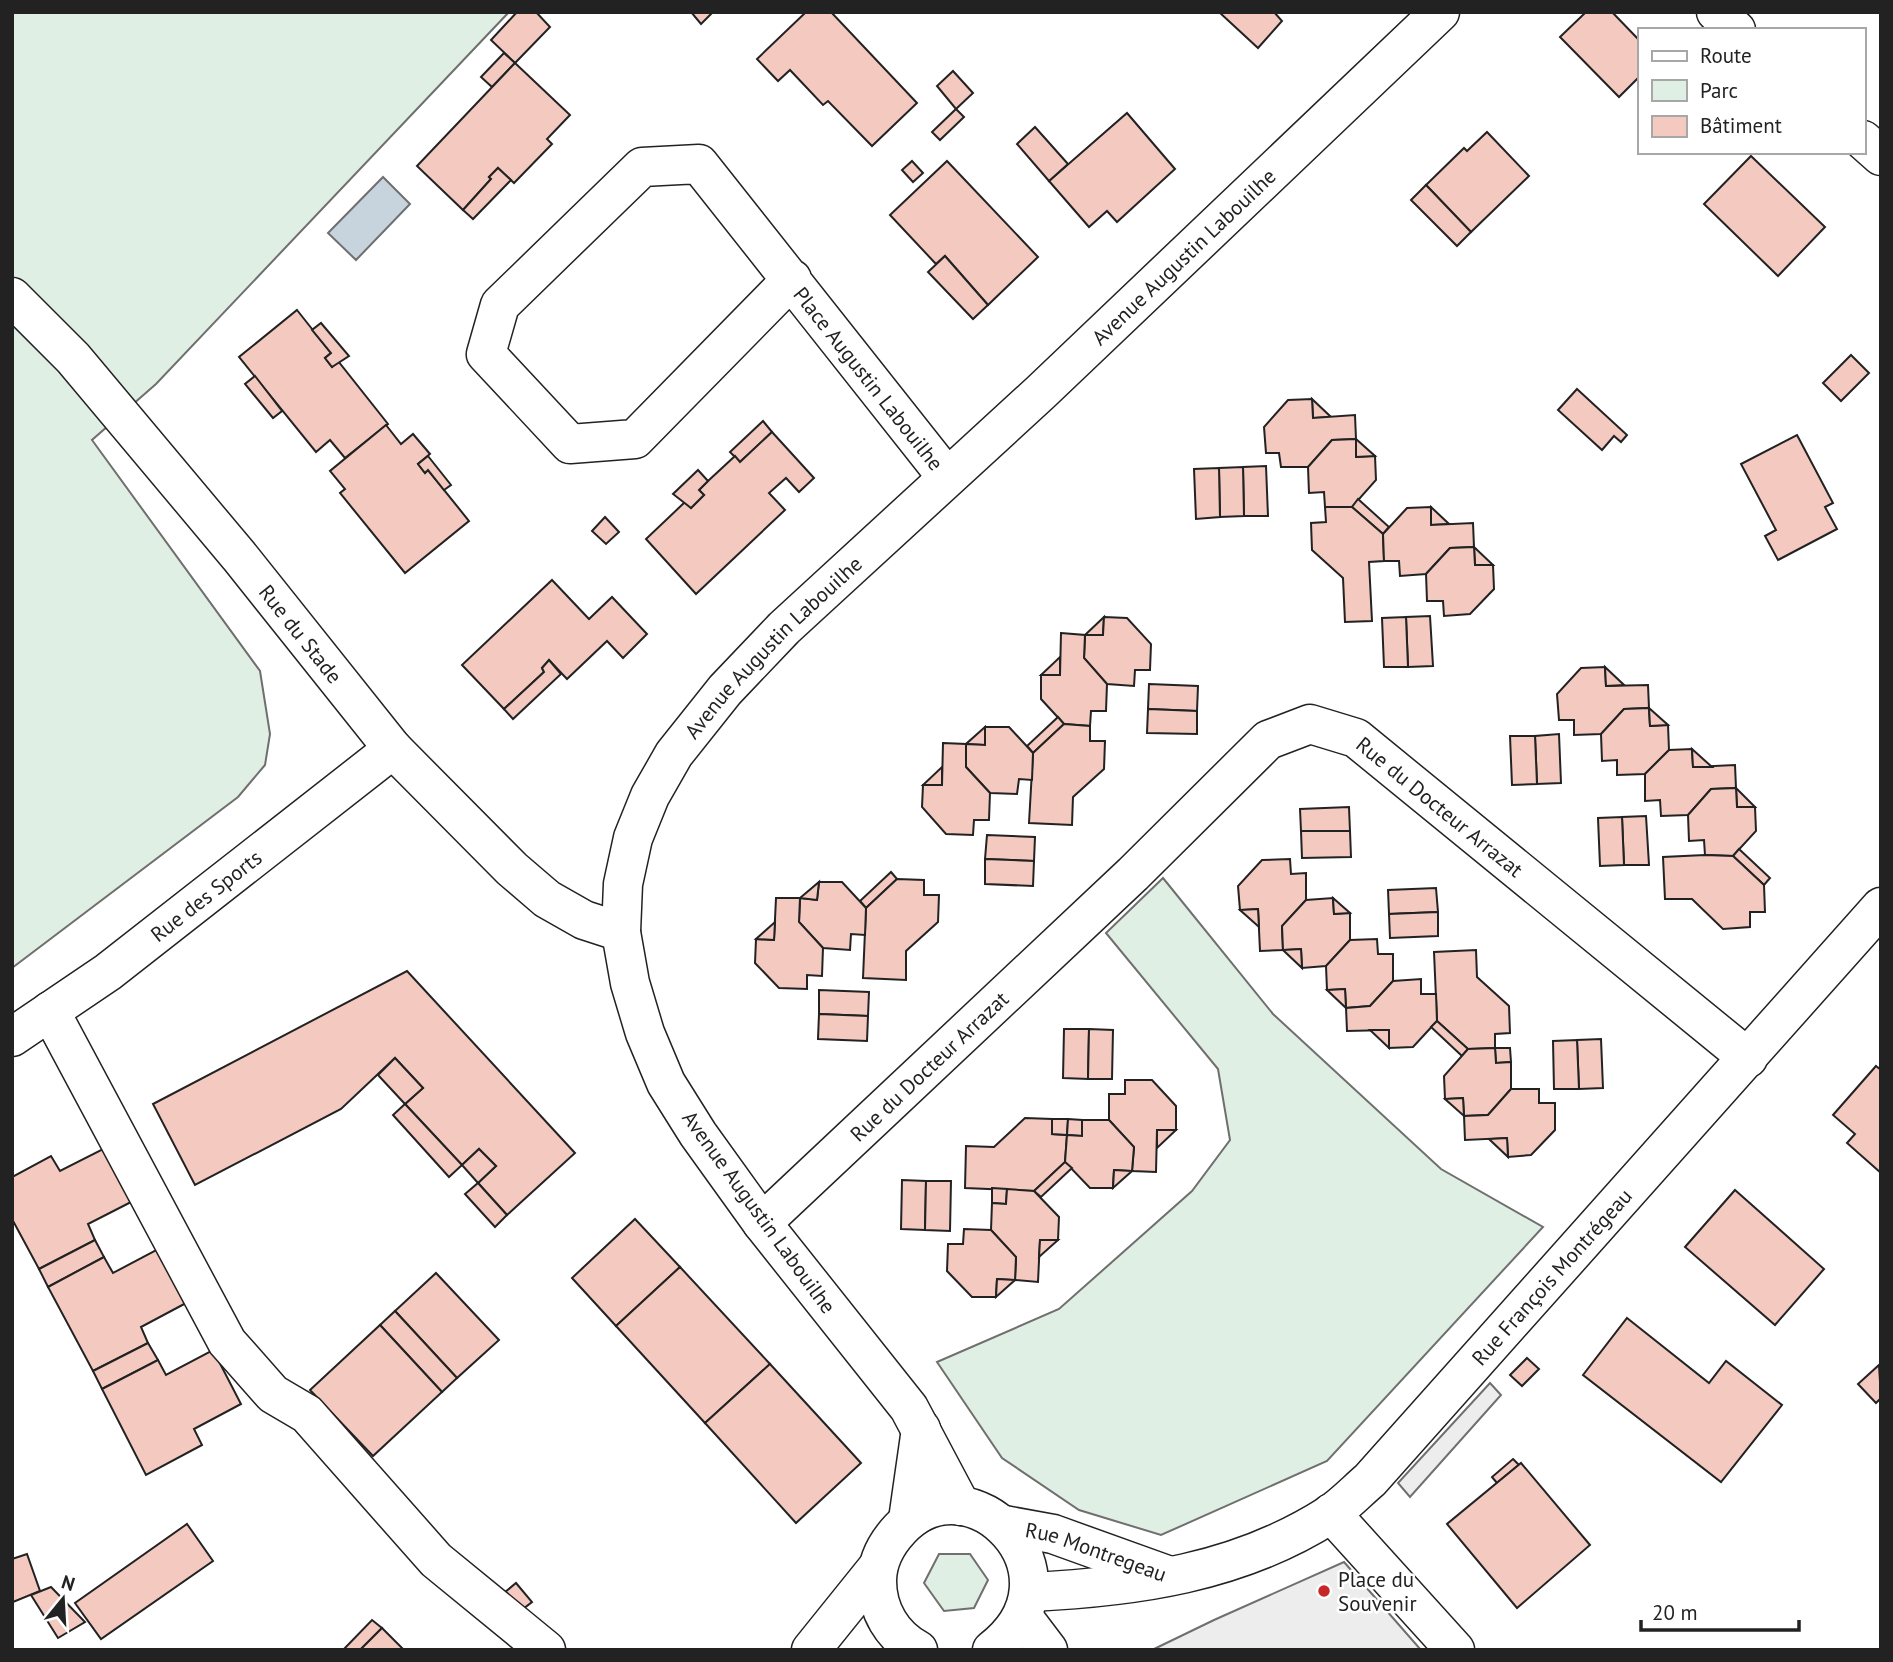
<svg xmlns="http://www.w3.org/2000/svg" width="1893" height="1662" font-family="'PT Sans',sans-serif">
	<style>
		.green { fill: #e0efe3; stroke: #6f6f6f; stroke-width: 2 }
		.parking { fill: #ededed; stroke: #6f6f6f; stroke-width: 2 }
		.water { fill: #c7d3dd; stroke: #6f6f6f; stroke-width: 2 }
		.building { fill: #f3c9c0; stroke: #222; stroke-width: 2 }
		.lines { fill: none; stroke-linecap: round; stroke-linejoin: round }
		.minor-casing { stroke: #222; stroke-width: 41 }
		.minor { stroke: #fff; stroke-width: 38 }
		.poi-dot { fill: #c62828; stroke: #fff; stroke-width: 2.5 }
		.labels { text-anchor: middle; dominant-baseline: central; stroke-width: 5; stroke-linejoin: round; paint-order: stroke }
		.street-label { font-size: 21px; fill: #222; stroke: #fff }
		.poi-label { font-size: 21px; fill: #222; stroke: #fff; text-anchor: start }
	</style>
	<rect width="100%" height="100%" fill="#fff"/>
	<!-- green -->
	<g class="green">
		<path d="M12,12H509L156,384L92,440L260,671L270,734L265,765L238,797L12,968Z"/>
		<path d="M1163,878L1273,1014L1441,1169L1543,1227L1327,1461L1161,1535L1079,1510L1002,1458L937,1362L1059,1309L1192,1191L1230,1140L1218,1069L1106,933Z"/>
		<path d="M939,1554H970L988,1580L974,1608L944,1611L924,1583Z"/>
	</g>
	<!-- parking -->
	<g class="parking">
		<path d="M1490,1383L1501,1395L1410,1497L1398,1483Z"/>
		<path d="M1344,1562L1421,1650H1152L1214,1620Z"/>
	</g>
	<!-- water -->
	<path class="water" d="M383,177L410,204L356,260L328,233Z"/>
	<!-- building -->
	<g class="building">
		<path d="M517,12H536L550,27L515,63L491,40Z"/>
		<path d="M691,12H713L701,24Z"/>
		<path d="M806,12H831L917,103L872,146L828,101L823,105L790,70L778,81L757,59Z"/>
		<path d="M1219,12H1274L1282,21L1258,48Z"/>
		<path d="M1586,12H1612L1639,40V77L1619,97L1560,37Z"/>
		<path d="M504,53L515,63L492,87L481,77Z"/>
		<path d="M515,63L570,115L547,139L552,144L514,183L498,168L489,177L491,179L463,210L417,166Z"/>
		<path d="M953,71L973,93L956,109L937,86Z"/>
		<path d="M956,109L964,117L940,140L932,132Z"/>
		<path d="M1127,113L1175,169L1117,222L1107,211L1089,227L1049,181Z"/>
		<path d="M1035,127L1068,164L1049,181L1017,144Z"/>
		<path d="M1487,132L1529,176L1471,232L1426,185L1464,148L1467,151Z"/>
		<path d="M1751,156L1825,227L1778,276L1704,204Z"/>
		<path d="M912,161L923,173L913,182L902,170Z"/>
		<path d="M947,161L1038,257L988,305L945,256L936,264L890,215Z"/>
		<path d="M498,168L511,180L473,219L463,210L491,179L489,177Z"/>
		<path d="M1426,185L1471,232L1457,246L1411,200Z"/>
		<path d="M945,256L988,305L973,319L928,272Z"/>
		<path d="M297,310L331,353L325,358L332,367L338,361L388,424L345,458L330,440L316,452L239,357Z"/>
		<path d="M321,323L349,356L332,367L325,358L331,353L312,330Z"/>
		<path d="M1851,355L1869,373L1841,401L1823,383Z"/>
		<path d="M255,376L282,411L273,418L245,384Z"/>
		<path d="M1577,389L1627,435L1621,442L1614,436L1602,450L1558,410Z"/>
		<path d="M1312,399L1331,417L1313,418Z"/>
		<path d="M1312,399L1313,418L1355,415L1356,439L1332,440L1308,467H1281L1279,453H1266L1264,427L1288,400Z"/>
		<path d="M763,421L772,432L740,462L730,452Z"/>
		<path d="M386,425L401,444L413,434L430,454L418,464L425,473L428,470L469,521L405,573L340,493L345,489L330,471Z"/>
		<path d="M772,432L814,478L799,492L786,478L769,493L785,510L696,594L646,539L685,502L691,508L704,495L699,490L708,481L735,456L740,462Z"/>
		<path d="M1797,435L1833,503L1825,507L1837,529L1778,560L1765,536L1776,530L1741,464Z"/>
		<path d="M1356,439V457L1375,456L1376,480L1352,507H1325L1324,492L1309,493L1308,467L1332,440Z"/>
		<path d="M1356,439L1375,456L1356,457Z"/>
		<path d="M428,456L451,485L444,490L428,470L425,473L418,464Z"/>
		<path d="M1266,466L1268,516H1244L1243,467Z"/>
		<path d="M1243,467L1244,516L1220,517L1219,468Z"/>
		<path d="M1219,468L1220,517L1196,519L1194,469Z"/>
		<path d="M698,470L708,481L699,490L704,495L691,508L673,494Z"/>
		<path d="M1358,499L1389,527L1383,534L1352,507Z"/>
		<path d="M1325,507H1352L1383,534L1384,561L1369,562L1372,621L1345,622L1343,578L1312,550L1311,523L1326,522Z"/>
		<path d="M1431,507L1449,524L1431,525Z"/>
		<path d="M1431,507V525L1473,523L1474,547L1450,548L1426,574L1400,576L1399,561H1384L1383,534L1407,508Z"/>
		<path d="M605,517L619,532L606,544L592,531Z"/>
		<path d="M1474,547L1493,565H1475Z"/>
		<path d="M1474,547L1475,565H1493L1494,589L1470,614L1444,616L1443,601H1427L1426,574L1450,548Z"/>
		<path d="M552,580L589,619L612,597L647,634L623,658L607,641L567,679L549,660L542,668L544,672L504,709L462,665Z"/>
		<path d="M1430,616L1433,666L1408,667L1406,617Z"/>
		<path d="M1104,617L1103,635H1085Z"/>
		<path d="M1104,617L1127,618L1151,644L1150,670H1135L1134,686L1107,684L1084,658L1085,635H1103Z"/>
		<path d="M1406,617L1408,667H1384L1382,618Z"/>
		<path d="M1061,633L1085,635L1084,658L1107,684L1106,711H1091L1090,726L1064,724L1041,699V675H1060Z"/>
		<path d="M1060,657V675H1041Z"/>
		<path d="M549,660L561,674L513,719L504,709L544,672L542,668Z"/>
		<path d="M1605,667L1606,686L1648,685L1649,708L1624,709L1601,734L1574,735V720H1559L1557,694L1581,668Z"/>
		<path d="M1605,667L1624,685L1606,686Z"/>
		<path d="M1149,684L1198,686L1197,711L1148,709Z"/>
		<path d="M1649,708L1650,726L1668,725L1669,750L1645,774L1617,775V760L1602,761L1601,734L1624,709Z"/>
		<path d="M1649,708L1668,725L1650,726Z"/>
		<path d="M1148,709L1197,711V734L1147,733Z"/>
		<path d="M1058,717L1064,724L1033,753L1027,746Z"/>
		<path d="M1064,724L1090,726V741H1105L1104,769L1073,797L1072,825L1029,823L1033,753Z"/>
		<path d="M985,727V745L966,744Z"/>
		<path d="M985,727H1009L1033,753L1032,780L1019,779L1017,794L990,793L966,767V744L985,745Z"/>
		<path d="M1559,734L1561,783L1537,784L1535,736Z"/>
		<path d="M1510,736H1535L1537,784L1512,785Z"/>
		<path d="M943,743L966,744V767L990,793L989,820H974L973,835L946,834L922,807L923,785H942Z"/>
		<path d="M1692,749L1693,767L1735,765L1736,788L1711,789L1688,815L1661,816L1660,800L1645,801V774L1669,750Z"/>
		<path d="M1692,749L1712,767H1693Z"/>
		<path d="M942,767V785H923Z"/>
		<path d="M1736,788L1755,807H1737Z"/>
		<path d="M1736,788L1737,807H1755L1756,831L1733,856L1705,855L1704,840L1689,841L1688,815L1711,789Z"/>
		<path d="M1349,807L1350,831H1301L1300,809Z"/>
		<path d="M1646,816L1649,865H1624L1622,817Z"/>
		<path d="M1622,817L1624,865L1600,866L1598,818Z"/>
		<path d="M1301,831H1350L1351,857L1302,858Z"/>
		<path d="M987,835L1035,837L1034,861L985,859Z"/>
		<path d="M1739,849L1770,878L1764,885L1733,856Z"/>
		<path d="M1705,855L1733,856L1764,885L1765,912H1750V927L1723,929L1692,899H1665L1663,857Z"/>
		<path d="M985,859L1034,861L1033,886L985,884Z"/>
		<path d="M1290,859L1291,874L1306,873V900L1282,926L1283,950L1260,951L1258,909L1240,910L1238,886L1262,860Z"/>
		<path d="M891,872L897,879L866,908L860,901Z"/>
		<path d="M897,879L924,880V895H939L938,922L906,951V980L863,978L866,908Z"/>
		<path d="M819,882H842L866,908L865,935L851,934L850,950L823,948L799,922L800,898L817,900Z"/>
		<path d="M819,882L817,900L800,898Z"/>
		<path d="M1436,888L1438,912L1389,914L1388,890Z"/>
		<path d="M776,898H800L799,922L823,948L822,976L807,975V989L779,988L755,963L756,939L774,940Z"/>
		<path d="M1333,898L1334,914L1350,913V940L1326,966L1302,968L1301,949L1283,950L1282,926L1306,900Z"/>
		<path d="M1333,898L1350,913L1334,914Z"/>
		<path d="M1258,909L1259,927L1240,910Z"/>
		<path d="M1438,912V936L1390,938L1389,914Z"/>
		<path d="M775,922L774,940L756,939Z"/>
		<path d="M1377,939L1378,954H1393V981L1370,1006L1346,1008L1345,989L1327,990L1326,966L1350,940Z"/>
		<path d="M1301,949L1302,968L1283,950Z"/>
		<path d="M1476,950L1477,977L1509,1006L1510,1033L1495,1034V1048L1468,1049L1437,1021L1434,952Z"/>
		<path d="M407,971L575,1153L507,1215L478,1183L496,1166L479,1149L462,1165L405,1104L423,1088L395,1058L341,1109L195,1185L153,1104Z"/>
		<path d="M1421,979V994H1436L1437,1021L1413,1047L1389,1048V1030L1347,1031L1346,1008L1370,1006L1393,981Z"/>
		<path d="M1345,989L1346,1008L1327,990Z"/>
		<path d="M819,990L869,992L868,1016L819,1014Z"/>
		<path d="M819,1014L868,1016L867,1041L818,1039Z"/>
		<path d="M1437,1021L1468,1049L1462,1056L1431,1027Z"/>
		<path d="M1064,1029H1089L1088,1079L1063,1078Z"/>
		<path d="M1089,1029L1113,1030L1112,1079H1088Z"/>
		<path d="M1370,1030H1389V1048Z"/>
		<path d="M1601,1039L1603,1088L1579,1089L1577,1040Z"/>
		<path d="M1577,1040L1579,1089H1554L1553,1041Z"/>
		<path d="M1495,1048H1510L1511,1062L1496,1063Z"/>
		<path d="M1495,1048L1496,1063L1511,1062V1089L1488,1115L1464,1116L1463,1098L1445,1099L1444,1076L1468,1049Z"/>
		<path d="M395,1058L423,1088L405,1104L378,1075Z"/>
		<path d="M1876,1066L1881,1070V1173L1847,1143L1855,1134L1833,1115Z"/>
		<path d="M1125,1080H1152L1176,1106V1130H1157L1156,1172L1132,1171L1134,1147L1109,1120V1094H1125Z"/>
		<path d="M1511,1089H1539V1103H1555V1130L1531,1155L1508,1157L1507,1138L1465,1140L1464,1116L1488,1115Z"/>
		<path d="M1463,1098L1464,1116L1445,1099Z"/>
		<path d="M405,1104L462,1165L449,1177L393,1115Z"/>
		<path d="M1025,1118L1052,1119V1134L1067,1135L1065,1162L1034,1191L965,1188L966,1146L994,1147Z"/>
		<path d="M1052,1119H1068L1067,1135L1052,1134Z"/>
		<path d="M1068,1119L1082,1120V1136L1067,1135Z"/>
		<path d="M1082,1120H1109L1134,1147L1132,1171L1114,1170L1113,1188H1090L1065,1162L1067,1135L1082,1136Z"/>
		<path d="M1157,1130H1176L1157,1148Z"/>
		<path d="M1507,1138L1508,1157L1489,1139Z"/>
		<path d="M107,1147L135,1200L88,1224L95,1240L39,1269L12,1219V1177L51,1156L60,1171Z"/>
		<path d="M479,1149L496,1166L478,1183L462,1165Z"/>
		<path d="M1065,1162L1072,1168L1041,1197L1034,1191Z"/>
		<path d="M1114,1170L1132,1171L1113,1188Z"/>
		<path d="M902,1180L926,1181L925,1230L901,1229Z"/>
		<path d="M926,1181H951L950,1231L925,1230Z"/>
		<path d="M478,1183L507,1215L495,1227L465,1194Z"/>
		<path d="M992,1188L1007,1189L1006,1204L992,1203Z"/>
		<path d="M1007,1189L1034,1191L1059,1217L1058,1240H1040L1038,1282L1015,1280L1016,1257L991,1230L992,1203L1006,1204Z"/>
		<path d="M1735,1190L1824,1269L1775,1325L1685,1247Z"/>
		<path d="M635,1219L680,1267L616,1326L572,1278Z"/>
		<path d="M964,1229L991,1230L1016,1257L1015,1280L997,1279L996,1297H972L947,1271L948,1244H963Z"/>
		<path d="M95,1240L104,1257L48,1287L39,1269Z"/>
		<path d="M1040,1240H1058L1039,1257Z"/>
		<path d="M160,1248L188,1302L141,1327L148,1343L93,1371L48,1287L104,1257L113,1273Z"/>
		<path d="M680,1267L770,1364L705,1423L616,1326Z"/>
		<path d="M436,1273L499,1340L457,1378L395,1311Z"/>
		<path d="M997,1279L1015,1280L996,1297Z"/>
		<path d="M395,1311L457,1378L442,1392L380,1325Z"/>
		<path d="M1627,1318L1709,1383L1726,1361L1782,1405L1721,1482L1583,1375Z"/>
		<path d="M380,1325L442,1392L373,1456L310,1390Z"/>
		<path d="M148,1343L158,1360L102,1389L93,1371Z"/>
		<path d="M213,1350L241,1404L194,1429L202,1445L146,1475L102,1389L158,1360L166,1375Z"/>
		<path d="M1527,1358L1539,1369L1522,1386L1510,1375Z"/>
		<path d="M770,1364L861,1463L796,1523L705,1423Z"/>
		<path d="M1879,1365L1881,1398L1876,1403L1858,1384Z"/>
		<path d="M1513,1459L1519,1465L1497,1483L1492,1477Z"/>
		<path d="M1521,1463L1590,1545L1517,1608L1447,1524Z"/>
		<path d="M187,1524L213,1561L101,1639L75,1603Z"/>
		<path d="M27,1554L40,1591L13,1602L12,1559Z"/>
		<path d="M516,1583L532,1602L519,1612L504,1593Z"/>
		<path d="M51,1587L85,1622L58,1638L31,1595Z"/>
		<path d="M372,1620L382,1628L360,1650H343Z"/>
		<path d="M382,1628L404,1650H360Z"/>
	</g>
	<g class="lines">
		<defs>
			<g id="minor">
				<path d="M1716,12L1736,30"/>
				<path d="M1863,140L1881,156"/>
				<path id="s1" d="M792,279L635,439L570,444L486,354L500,305L642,167L699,164L946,476"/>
				<path id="s2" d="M12,297L73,358L239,556L393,749L512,869L547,899L584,920L621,932"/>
				<path d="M50,1011L227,1342L273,1394L307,1414L436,1560L546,1650"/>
				<path id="s3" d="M12,1037L108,972L393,749"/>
				<path id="s4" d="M762,1223L1133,874L1268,740L1310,724L1356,738L1748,1058"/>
				<path id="s5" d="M961,1506L909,1408L762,1223L698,1134L666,1083L645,1033L630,983L621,932L623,884L633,838L650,796L674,754L725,690L784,628L1041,392L1440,12"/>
				<path d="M1331,1513L1455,1650"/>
				<path d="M908,1520L921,1429"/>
				<path id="s6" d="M1004,1525L1053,1534L1167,1575"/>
				<path id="s7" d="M1030,1592C1135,1587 1238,1573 1329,1515C1344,1505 1357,1491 1370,1480L1881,907"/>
				<path d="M1023,1617L1048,1650"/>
				<path d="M811,1650L877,1568"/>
				<path d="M918,1650C892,1636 877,1610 877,1581C877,1560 886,1544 900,1529C970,1453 1090,1575 992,1650"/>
			</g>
		</defs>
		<!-- minor casing -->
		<use href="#minor" class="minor-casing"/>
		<!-- minor -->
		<use href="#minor" class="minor"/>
	</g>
	<!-- markers -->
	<circle class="poi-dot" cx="1324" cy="1591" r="7"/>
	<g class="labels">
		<!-- street labels -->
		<g class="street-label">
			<text stroke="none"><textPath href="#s5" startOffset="1577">Avenue Augustin Labouilhe</textPath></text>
			<text stroke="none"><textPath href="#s1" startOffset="992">Place Augustin Labouilhe</textPath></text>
			<text stroke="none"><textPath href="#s2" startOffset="444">Rue du Stade</textPath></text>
			<text stroke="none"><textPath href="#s5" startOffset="1010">Avenue Augustin Labouilhe</textPath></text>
			<text stroke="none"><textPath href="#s4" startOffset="901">Rue du Docteur Arrazat</textPath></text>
			<text stroke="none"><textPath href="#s3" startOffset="240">Rue des Sports</textPath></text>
			<text stroke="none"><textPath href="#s4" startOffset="229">Rue du Docteur Arrazat</textPath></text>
			<text transform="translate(759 1212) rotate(54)">Avenue Augustin Labouilhe</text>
			<text stroke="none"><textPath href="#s7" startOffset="639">Rue François Montrégeau</textPath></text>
			<text stroke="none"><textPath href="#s6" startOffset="96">Rue Montregeau</textPath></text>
		</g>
		<!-- poi labels -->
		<g class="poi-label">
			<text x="1338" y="1579">Place du<tspan x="1338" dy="24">Souvenir</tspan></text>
		</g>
	</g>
	<!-- border -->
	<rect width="1893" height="1662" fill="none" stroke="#222222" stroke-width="28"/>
	<!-- legend -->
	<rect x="1638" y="28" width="228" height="126" fill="#ffffff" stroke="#a7a7a7" stroke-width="2"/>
	<rect x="1652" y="51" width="35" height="10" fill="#ffffff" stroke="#a7a7a7" stroke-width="2"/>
	<text x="1700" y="63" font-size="21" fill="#222222">Route</text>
	<rect x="1652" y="80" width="35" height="21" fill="#e0efe3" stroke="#a7a7a7" stroke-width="2"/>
	<text x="1700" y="98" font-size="21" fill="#222222">Parc</text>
	<rect x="1652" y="116" width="35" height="21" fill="#f3c9c0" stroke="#a7a7a7" stroke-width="2"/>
	<text x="1700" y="133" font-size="21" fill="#222222">Bâtiment</text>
	<!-- north arrow -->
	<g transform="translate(63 1599) rotate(18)" stroke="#ffffff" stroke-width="5" paint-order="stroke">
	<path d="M0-5L12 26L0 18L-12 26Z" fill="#222222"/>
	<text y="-10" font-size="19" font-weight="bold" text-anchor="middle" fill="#222222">N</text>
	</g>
	<!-- scale -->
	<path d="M1641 1620v10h158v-10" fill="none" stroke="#222222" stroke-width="3.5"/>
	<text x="1652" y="1620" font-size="21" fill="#222222" stroke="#ffffff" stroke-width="5" paint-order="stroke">20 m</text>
</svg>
